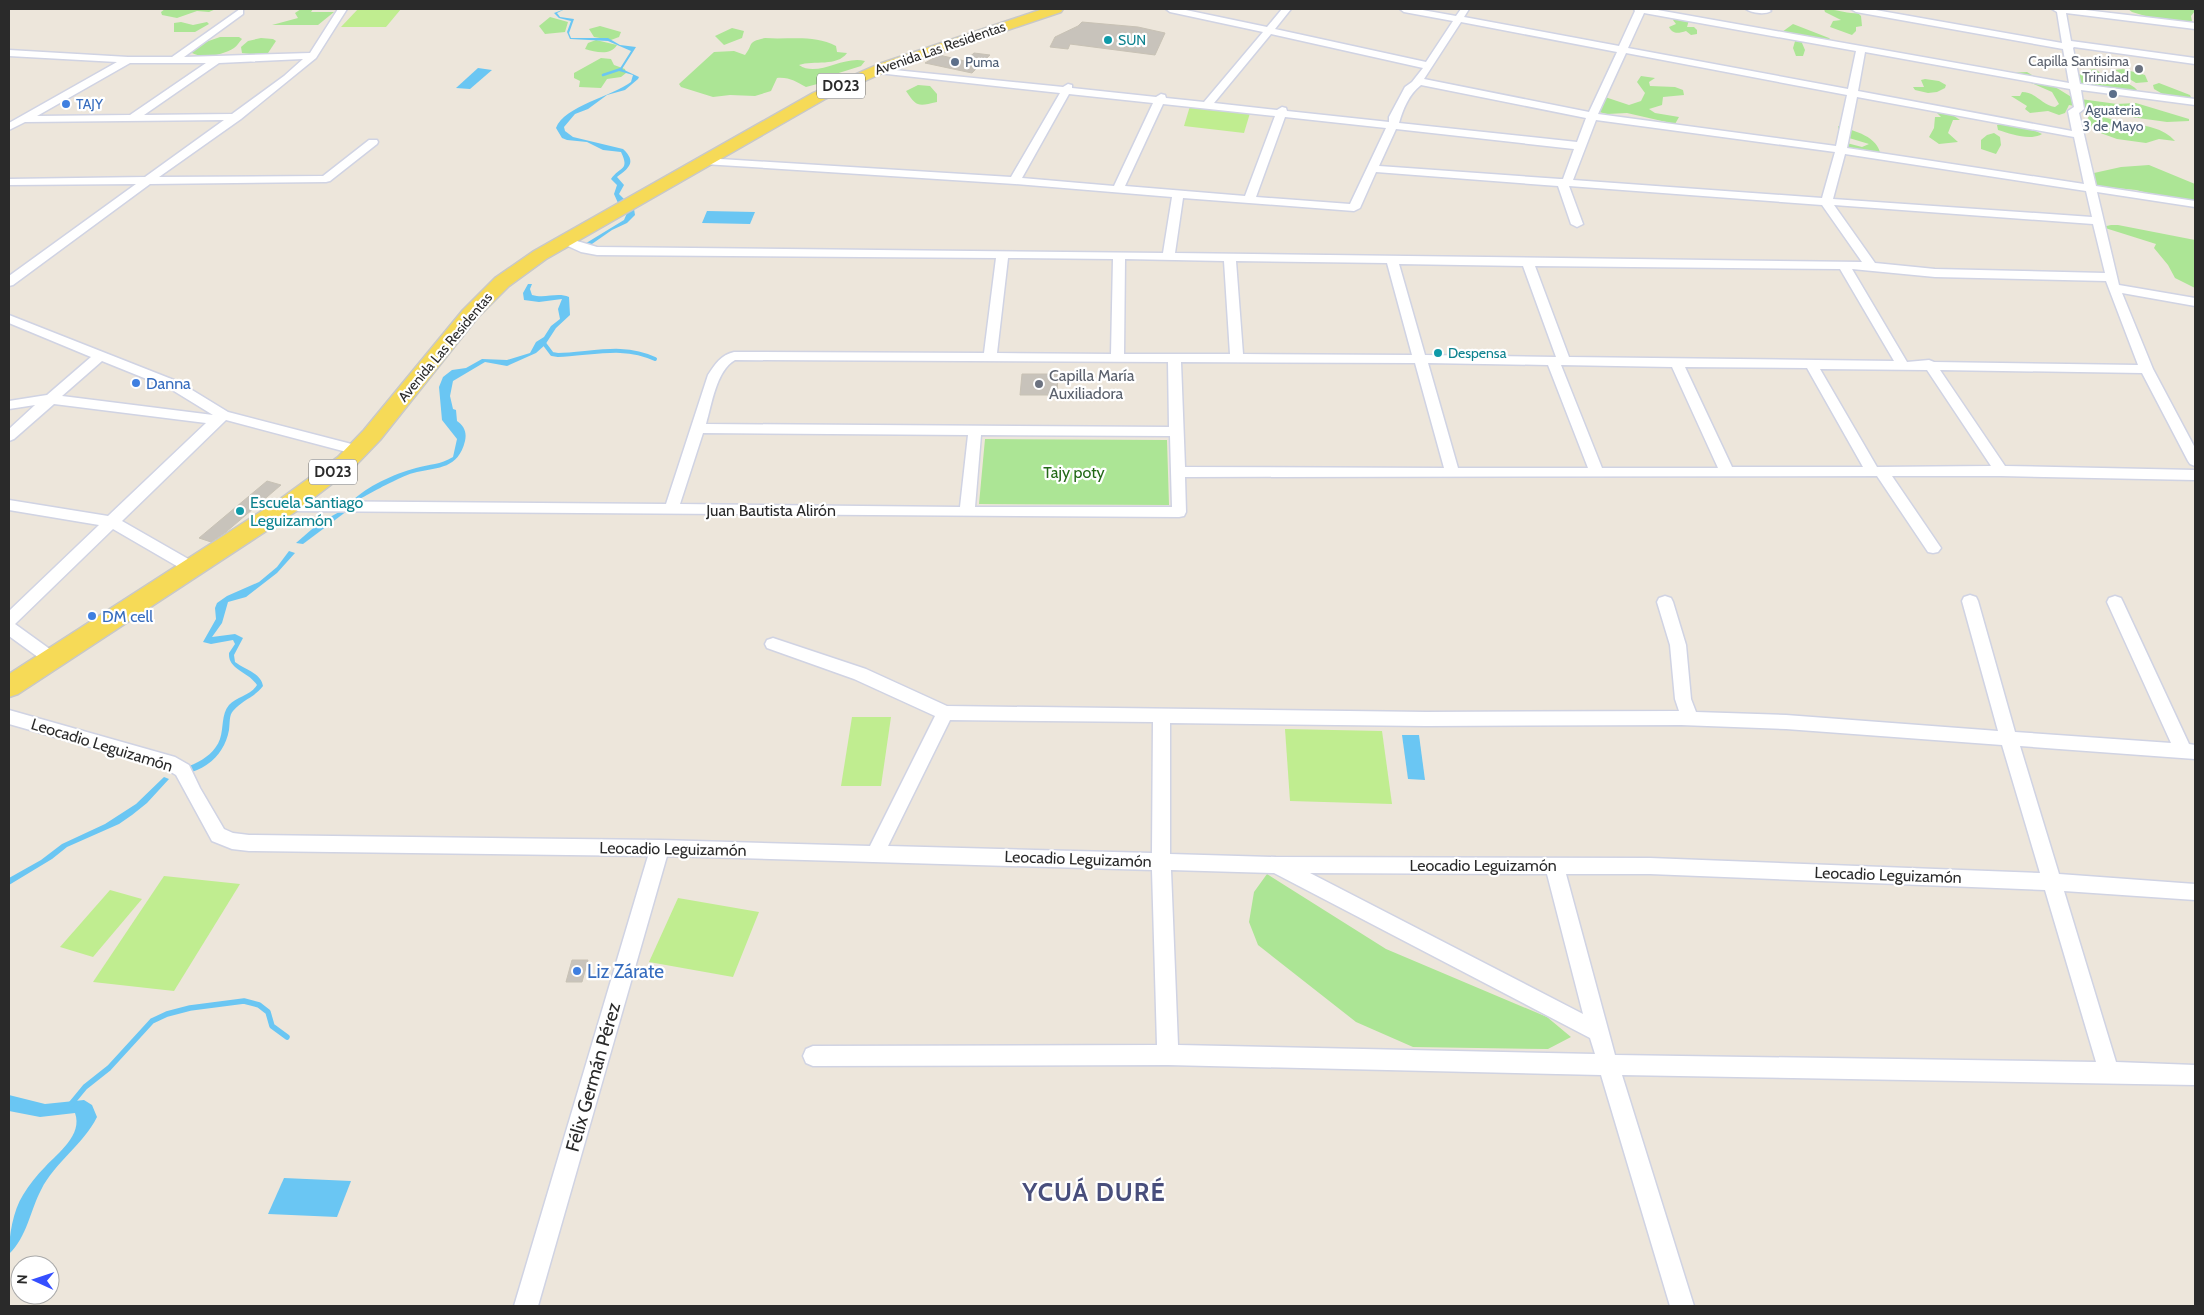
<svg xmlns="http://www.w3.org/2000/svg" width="2204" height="1315" font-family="Cabin,sans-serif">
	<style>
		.green { fill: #ace595 }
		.pitch { fill: #c0ed90 }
		.water { fill: #6ac6f3 }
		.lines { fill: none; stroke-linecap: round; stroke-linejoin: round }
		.stream-far2 { stroke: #6ac6f3; stroke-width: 2.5 }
		.stream-far1 { stroke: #6ac6f3; stroke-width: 4 }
		.stream { stroke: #6ac6f3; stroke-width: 5.5 }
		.building { fill: #c8c3bb; stroke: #c8c2b5 }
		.street-casing { stroke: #d0d3e3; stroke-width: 3 }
		.primary-casing { stroke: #c8c8c8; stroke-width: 3 }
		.street { fill: #fff; fill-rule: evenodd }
		.primary { fill: #f6da57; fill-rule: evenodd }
		.culture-dot { fill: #0f9aa8; stroke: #fff; stroke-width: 2 }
		.service-dot { fill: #5c6f8a; stroke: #fff; stroke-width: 2 }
		.worship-dot { fill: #6b7280; stroke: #fff; stroke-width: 2 }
		.shop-dot { fill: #3f7fe0; stroke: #fff; stroke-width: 2 }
		.labels { text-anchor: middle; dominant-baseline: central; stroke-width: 4.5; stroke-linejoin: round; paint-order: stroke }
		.far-culture-label { font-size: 14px; fill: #0d838f; stroke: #fff; text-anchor: start }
		.far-street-label { font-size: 14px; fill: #2a2a2a; stroke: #fff }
		.far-worship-label { font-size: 14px; fill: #5b616d; stroke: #fff; text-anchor: end }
		.far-service-label { font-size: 14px; fill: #4e5e75; stroke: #fff; text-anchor: start }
		.far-shop-label { font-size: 14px; fill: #366cbe; stroke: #fff; text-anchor: start }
		.shield { fill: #fff; stroke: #6a6a6a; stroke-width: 1 }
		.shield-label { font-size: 15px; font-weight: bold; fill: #2a2a2a }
		.worship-label { font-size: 16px; fill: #5b616d; stroke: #fff; text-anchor: start }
		.shop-label { font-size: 16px; fill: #366cbe; stroke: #fff; text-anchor: start }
		.park-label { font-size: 16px; fill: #236917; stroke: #fff }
		.culture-label { font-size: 16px; fill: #0d838f; stroke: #fff; text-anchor: start }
		.street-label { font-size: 16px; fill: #2a2a2a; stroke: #fff }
		.near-shop-label { font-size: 19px; fill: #366cbe; stroke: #fff; text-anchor: start }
		.near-street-label { font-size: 19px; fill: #2a2a2a; stroke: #fff }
		.near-district-label { font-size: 25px; font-weight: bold; letter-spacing: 1px; fill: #484e7c; stroke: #fff }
	</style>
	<rect width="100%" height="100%" fill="#ede6db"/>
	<!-- green -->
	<g class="green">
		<path d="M165,9H216L209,12L197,11L177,18L162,15L161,12Z"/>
		<path d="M301,9H313L311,12H334L318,25H272L298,18L295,13Z"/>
		<path d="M1824,9C1836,9 1846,14 1858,13L1861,16L1862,26L1856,27V31L1852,35L1830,27L1833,21L1841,20L1825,12Z"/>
		<path d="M2128,9H2195V11L2191,16L2192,21L2188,23L2162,21L2132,12Z"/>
		<path d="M550,17L568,22L565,32L545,34L539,26Z"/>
		<path d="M1675,17L1689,20L1687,27H1694L1697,30V34L1691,35L1686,31C1679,33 1673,35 1669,27L1676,24L1673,20Z"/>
		<path d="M181,22L193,25L207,22L209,24L195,32H174V23Z"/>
		<path d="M1793,24L1829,38L1831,40L1830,44L1804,41L1802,43L1805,50L1803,56H1796L1793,48L1796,38L1782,32Z"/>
		<path d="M600,26L621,32L619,37L611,40L594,37L589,29Z"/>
		<path d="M732,28L744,31L742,38L724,45L715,36Z"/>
		<path d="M220,37H239L242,39C239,42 237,46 234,48C223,55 203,59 192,53V50L200,44Z"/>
		<path d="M261,38L273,39L276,41L268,53L259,55L242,53L241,47L248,41Z"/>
		<path d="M765,38C789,40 814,34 836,46L837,52L847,53C837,67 814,60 799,65C818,78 843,55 865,61L861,66L826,77L821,83L806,87C796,82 790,77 777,78L771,91L755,96L730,95L713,97L681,87L679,84L714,52L734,51L745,55C754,44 746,42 765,38Z"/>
		<path d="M596,40L617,45C610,56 596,52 585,49L588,43Z"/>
		<path d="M601,58L611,59L614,65L625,69L626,73L621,77L607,79L601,88L579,87L580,81L574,78V73Z"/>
		<path d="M2095,69C2100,72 2104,77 2109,79C2119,83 2130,81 2138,91L2080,84L2076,78L2080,74L2089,75V70Z"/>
		<path d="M2123,69L2145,75L2148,82L2136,83L2115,70Z"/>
		<path d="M2027,72L2037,78L2038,84L2052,85L2073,98L2117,104L2136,103L2189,119V121L2167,122L2131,117L2103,109H2091L2069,105L2065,113L2059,115L2048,111L2030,113L2025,109L2027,106L2011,96H2020L2022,92C2036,92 2042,105 2055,107L2059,104L2052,92L2008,73Z"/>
		<path d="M1641,76L1655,78L1649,82L1650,86L1675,87L1683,90L1684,95L1663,97L1662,105L1649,109L1655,113L1679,117L1675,124L1627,113L1607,114L1599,112L1605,97L1629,105L1641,101L1645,93L1637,82Z"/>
		<path d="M1925,79L1939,81L1946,85L1945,88L1937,92L1928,93L1915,90L1913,87H1924L1921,80Z"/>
		<path d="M2159,83L2190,95L2192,100H2173L2154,89L2153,85Z"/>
		<path d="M918,85L930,86L937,94V102C919,106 917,108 906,91Z"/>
		<path d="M1936,112H1948L1960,120H1953L1948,133L1958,142L1939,144L1929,137L1934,128L1935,117H1941Z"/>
		<path d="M2093,115C2105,116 2116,122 2128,123C2144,125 2164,128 2175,141L2159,139L2146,143L2117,139L2095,131L2089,124L2088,117Z"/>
		<path d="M2002,124L2011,126L2013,124L2023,125L2042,134C2030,141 2011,134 1998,130L1997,125Z"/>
		<path d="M1838,126C1855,131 1878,136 1881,156L1846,149L1843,142L1862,147L1869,144L1839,135Z"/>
		<path d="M1994,133L2000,137L2001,145L1996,154L1981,149V140L1987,135Z"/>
		<path d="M2149,165L2195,184V205L2136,190L2086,185L2094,173L2121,167Z"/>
		<path d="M2111,225H2118L2195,240V288L2175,278L2168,265L2154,248L2156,244L2102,227Z"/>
		<path d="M985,439L1167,440L1169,505L979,504Z"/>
		<path d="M1267,874L1386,949L1547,1017L1571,1037L1548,1049L1413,1047L1356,1022L1258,945L1249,922L1254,892Z"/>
	</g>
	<!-- pitch -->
	<g class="pitch">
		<path d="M358,9H401L386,27H341Z"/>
		<path d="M1190,106L1250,113L1244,133L1184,126Z"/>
		<path d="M852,717H891L881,786H841Z"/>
		<path d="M1285,729L1382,731L1392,804L1290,801Z"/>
		<path d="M164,876L240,884L174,991L93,982Z"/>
		<path d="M110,890L142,899L93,957L60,947Z"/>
		<path d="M678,898L759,912L733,977L649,962Z"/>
	</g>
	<!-- water -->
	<g class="water">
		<path d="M565,9L557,13L560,17L574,19L569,33L571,38H608L620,45L636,47L622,69L639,77L638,79L625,90L607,95L588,109L575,114L564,127L565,131L573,137L623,149C637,162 629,168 617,177L624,185L619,194L624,199L618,203L614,194L617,185L611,179C620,166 630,171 621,152L603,150L587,142L567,140L562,138L556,128C564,106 613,96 631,82L633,75L619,71V70L631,51L608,41L570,39L567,32L571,21L559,18L554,13Z"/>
		<path d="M478,68L492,70L470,89L456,88Z"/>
		<path d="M634,209L635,215L627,223L612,230L589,246L583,245L624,220L627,213Z"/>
		<path d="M707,211L755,212L750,224L702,223Z"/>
		<path d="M528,284H532L530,289L532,295C545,299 557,292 569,297L570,315L556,328L545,345L536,353L507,366L485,362L453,381L450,396L453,409L456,410L457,421C464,426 467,432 465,441C458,469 439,467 417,472C408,474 400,478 392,482C384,485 355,503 351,502C367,486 394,474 416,468C430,464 440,465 453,457L457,439L442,420L439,387L443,377L452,370L466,368L482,359L507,360L530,353L536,342L544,337L551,326L560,319L558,309L562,299L539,302L524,300L523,293Z"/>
		<path d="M341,511H347L303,544L296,543L319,523Z"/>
		<path d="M289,551L295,553L277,573L255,590L246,597L228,602L222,623L212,637L235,634L243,638L234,655L235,662C244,669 261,673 263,686C255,697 242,700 233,711C229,715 230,723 229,730C225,751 212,765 192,772L189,766C202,761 215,753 220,739C224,727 221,715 229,705C237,696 250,696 257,685C248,671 228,670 229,653L235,644L233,640L211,644L203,642L216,619L215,608L217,603L227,596L259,582L277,567Z"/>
		<path d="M1402,735H1419L1425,780L1408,779Z"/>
		<path d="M164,777L169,779L147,803L132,815L119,824L67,847L52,859L9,885V878L41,860L62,844L105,824L136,804Z"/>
		<path d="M9,1095L45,1104L84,1100L92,1105L97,1117C83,1145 55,1162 41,1190C30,1211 27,1237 9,1254C9,1235 13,1211 23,1195C29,1185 37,1175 45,1167C58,1153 83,1135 75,1113L40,1117L9,1111Z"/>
		<path d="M284,1178L351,1181L337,1217L268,1214Z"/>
	</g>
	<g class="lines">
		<!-- stream-far2 -->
		<path class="stream-far2" d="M603,75L621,69"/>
		<!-- stream-far1 -->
		<path class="stream-far1" d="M543,342L552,354L558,355C592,354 623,344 655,359"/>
		<!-- stream -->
		<path class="stream" d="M71,1104L85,1087L109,1068L152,1021L167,1014L190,1008L244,1001L259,1005L268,1012L272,1026L287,1037"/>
	</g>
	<!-- building -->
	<g class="building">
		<path d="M1082,22L1138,27L1165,33L1155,55L1070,44L1068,49L1050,47L1055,37L1078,26Z"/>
		<path d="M974,53L990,55L972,73L925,63L939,55L965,61Z"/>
		<path d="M1022,374H1058L1057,395H1020Z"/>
		<path d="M267,481L281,485L226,532L211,542L199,538Z"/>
		<path d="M572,960H588L582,982H566Z"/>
	</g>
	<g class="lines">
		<defs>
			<g id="street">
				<path d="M240,9L243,10V14L184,57L310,53L338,9H347L316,58L241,119L159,177L323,176L369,140H377L378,142L377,144L330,181L326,182L150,184L13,285L9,286V276L136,184L9,185V179L145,177L224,120L25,122L9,130V123L117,62L9,56V50L128,57H172ZM303,59L284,76L232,114L144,115L219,63ZM130,63H206L130,115L37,116Z"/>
				<path d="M1166,9H1181L1267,27L1282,9H1291L1275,29L1426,62L1453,21L1404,12L1400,9H1417L1456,16L1461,9H1469L1464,17L1619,46L1635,11L1634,9H1652L2069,83L2063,49L1856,12L1851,9H1870L2062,43L2057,12L2052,9H2077L2195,23V29L2066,13L2071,41L2195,58V64L2074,47L2073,48L2080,84L2195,99V105L2081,90L2084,109L2079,113L2096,186L2195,201V207L2097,192L2119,285L2195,298V306L2122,293L2153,369L2195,448V466L2190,464L2188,461L2142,373L1940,370L2005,466L2195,470V480L2001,476H1892L1941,548L1938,552L1933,553L1928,552L1877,476L1185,477L1186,512L1184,516L1179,517L287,511L282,510L280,506L282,502L287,501L666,504L708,375C715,364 721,355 734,352L984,353L996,258L597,255L581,252L559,242L557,240L559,238H567L597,247L1163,253L1172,197L1015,184L704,164L699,161L704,158L1011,177L1060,93L878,73L873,70L875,68L1063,87L1068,84L1072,85V88L1156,97L1161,94L1165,95L1166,98L1204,102L1263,32L1170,12ZM1644,13L1856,51L1848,89L1628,48ZM1461,22L1617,52L1589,112L1424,79ZM1271,34L1423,68L1412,82L1405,87L1389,117V122L1287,111L1286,108L1282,107L1277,110L1214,103ZM1865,52L2070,89L2074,107L2068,111L2072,131L1858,91ZM1626,53L1847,95L1836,146L1598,114ZM1421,85L1586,118L1577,142L1399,123C1403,109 1409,94 1421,85ZM1069,94L1153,103L1114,186L1022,178ZM1857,97L2074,137L2084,184L1847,148ZM1163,104L1275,116L1245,196L1125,186ZM1285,117L1386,128L1350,204L1256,197ZM1596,120L1835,152L1822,198L1573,180ZM1396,129L1574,149L1563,179H1560L1379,166ZM1845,154L2086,191L2092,217L1833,199ZM1376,172L1558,186L1571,224L1577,227L1583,224L1569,186L1822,205L1862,262L1175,253L1183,198L1354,211L1360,208ZM1834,205L2093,224L2105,273L1935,269L1875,263ZM1008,258L1113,259L1111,354L997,353ZM1125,259L1224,261L1230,354H1124ZM1236,261L1387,263L1412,355L1243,354ZM1399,264L1523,266L1556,357L1425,355ZM1535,266L1840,269L1894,361L1569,357ZM1852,269L1935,277L2106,281L2138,365L1934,362L1929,360L1907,362ZM735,360L1168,362L1169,427L706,424C712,404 716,371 735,360ZM1181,362L1415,363L1444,468L1185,467ZM1428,363L1548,365L1588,468H1458ZM1561,365L1672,367L1718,468H1602ZM1685,367L1807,368L1863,467H1732ZM1820,369L1927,370L1991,466L1877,467ZM703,433L968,435L960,507L680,504ZM981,435L1170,436L1172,507H975Z"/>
				<path d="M1746,9H1768L1771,11C1765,15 1752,13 1746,9Z"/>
				<path d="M9,315L179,382L228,412L363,447L365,450L363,453L358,455L226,420L122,521L197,564L200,568L197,572L192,574L187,572L113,529L15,624L58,655L60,659L58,663L52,665L46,663L9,636V611L99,525L9,510V500L108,516L206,423L54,404L14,439L9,441V429L35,405L9,409V401L47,395L91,357L9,323ZM102,361L169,388L213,415L62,396Z"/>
				<path d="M1970,595L1976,597L1978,601L2015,732L2171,743L2107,602L2109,598L2115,596L2121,598L2123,602L2189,744L2195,745V759L2020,746L2059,874L2195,884V900L2064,891L2116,1062L2195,1065V1085L1622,1075L1694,1306H1670L1601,1075L1168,1065L813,1066L806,1063L803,1056L806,1049L813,1046L1157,1045L1152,870L667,856L538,1306H514L648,856L249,851L232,849L212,841L176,775L164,768L9,724V710L175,757L189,765L200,788L224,829L233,833L249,835L660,840L870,846L935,716L854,679L767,648L765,644L767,640L773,638L866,669L947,706L1426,712L1679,711L1675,699L1670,645L1657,602L1659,598L1665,596L1671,598L1673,602L1686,645L1691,699L1696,712L1786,715L1998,731L1962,601L1964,597ZM950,720L1153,722L1152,853L888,846ZM1170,723L1426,726L1681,725L1786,729L2002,745L2040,873L1650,858L1276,857L1170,854ZM1171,870L1274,873L1590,1038L1595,1054L1178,1045ZM1310,873L1547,874L1583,1014ZM1566,874H1650L2045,890L2096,1062L1615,1055Z"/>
			</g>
			<path id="primary" d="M1043,9H1063L1061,12L889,70L825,99L546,259L509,286L477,318L380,440L354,467L295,512L18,694L9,697V674L279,500L338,457L364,430L463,310L495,278L534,251L813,93L879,64Z"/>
		</defs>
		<!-- street casing -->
		<use href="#street" class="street-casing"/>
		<!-- primary casing -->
		<use href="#primary" class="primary-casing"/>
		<!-- street -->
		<use href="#street" class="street"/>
		<!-- primary -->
		<use href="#primary" class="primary"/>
	</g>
	<!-- markers -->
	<g class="culture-dot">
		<circle cx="1108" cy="40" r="5"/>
		<circle cx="1438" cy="353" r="5"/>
		<circle cx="240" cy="511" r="5"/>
	</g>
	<g class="service-dot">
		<circle cx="955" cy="62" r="5"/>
		<circle cx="2113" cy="94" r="5"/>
	</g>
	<g class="worship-dot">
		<circle cx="2139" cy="69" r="5"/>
		<circle cx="1039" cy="384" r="5"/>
	</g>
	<g class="shop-dot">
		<circle cx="66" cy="104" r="5"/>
		<circle cx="136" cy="383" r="5"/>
		<circle cx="92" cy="616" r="5"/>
		<circle cx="577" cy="971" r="5"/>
	</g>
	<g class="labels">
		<!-- far-culture labels -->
		<g class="far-culture-label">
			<text x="1118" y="40">SUN</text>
			<text x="1448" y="353">Despensa</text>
		</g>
		<!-- far-street labels -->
		<g class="far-street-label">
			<text transform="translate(940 48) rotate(-19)">Avenida Las Residentas</text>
			<text transform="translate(445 347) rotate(-50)">Avenida Las Residentas</text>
		</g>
		<!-- far-worship labels -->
		<g class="far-worship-label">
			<text x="2129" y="61">Capilla Santisima<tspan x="2129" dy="16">Trinidad</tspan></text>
		</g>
		<!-- far-service labels -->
		<g class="far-service-label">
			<text x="965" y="62">Puma</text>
			<text x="2113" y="110" text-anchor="middle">Aguateria<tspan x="2113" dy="16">3 de Mayo</tspan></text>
		</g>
		<!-- far-shop labels -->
		<g class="far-shop-label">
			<text x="76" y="104">TAJY</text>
		</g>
		<!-- shield labels -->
		<g class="shield">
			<rect x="817" y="73.5" width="48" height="25" rx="4"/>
			<rect x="309" y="459.5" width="48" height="25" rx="4"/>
		</g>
		<g class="shield-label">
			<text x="841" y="86">D023</text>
			<text x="333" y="472">D023</text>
		</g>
		<!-- worship labels -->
		<g class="worship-label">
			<text x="1049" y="375">Capilla María<tspan x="1049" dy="18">Auxiliadora</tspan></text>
		</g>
		<!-- shop labels -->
		<g class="shop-label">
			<text x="146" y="383">Danna</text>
			<text x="102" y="616">DM cell</text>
		</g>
		<!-- park labels -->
		<g class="park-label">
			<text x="1074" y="472">Tajy poty</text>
		</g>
		<!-- culture labels -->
		<g class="culture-label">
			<text x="250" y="502">Escuela Santiago<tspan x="250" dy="18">Leguizamón</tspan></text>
		</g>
		<!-- street labels -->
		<g class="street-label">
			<text x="771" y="510">Juan Bautista Alirón</text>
			<text transform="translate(102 745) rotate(17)">Leocadio Leguizamón</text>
			<text transform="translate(673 849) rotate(1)">Leocadio Leguizamón</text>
			<text transform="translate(1078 859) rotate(2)">Leocadio Leguizamón</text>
			<text x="1483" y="865">Leocadio Leguizamón</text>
			<text transform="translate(1888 875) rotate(2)">Leocadio Leguizamón</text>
		</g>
		<!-- near-shop labels -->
		<g class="near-shop-label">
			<text x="587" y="971">Liz Zárate</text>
		</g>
		<!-- near-street labels -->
		<g class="near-street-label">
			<text transform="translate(593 1077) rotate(-74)">Félix Germán Pérez</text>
		</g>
		<!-- near-district labels -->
		<g class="near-district-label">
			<text x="1094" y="1192">YCUÁ DURÉ</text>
		</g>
	</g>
	<!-- border -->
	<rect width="2204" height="1315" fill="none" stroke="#2a2a2a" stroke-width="20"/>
	<!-- north arrow -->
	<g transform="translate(35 1280) rotate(273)"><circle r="24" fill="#ffffff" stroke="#aaaaaa"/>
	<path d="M0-4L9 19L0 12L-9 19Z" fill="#354fff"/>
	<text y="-8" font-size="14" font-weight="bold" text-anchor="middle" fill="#2a2a2a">N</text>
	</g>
</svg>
